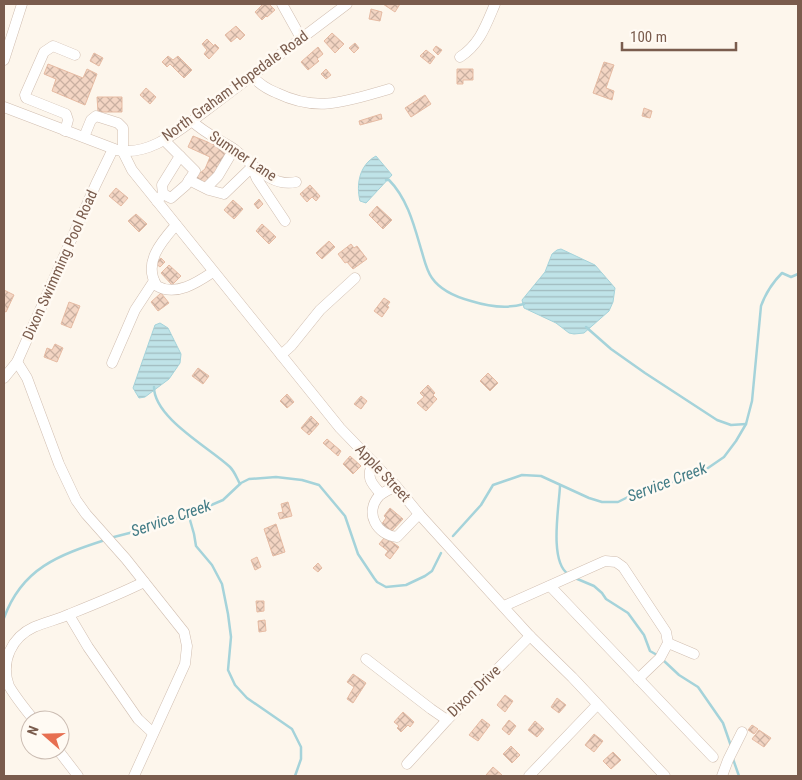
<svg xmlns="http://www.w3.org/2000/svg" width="802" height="780" font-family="'Roboto Condensed',sans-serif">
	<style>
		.water { fill: url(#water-rules); stroke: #a5d3da }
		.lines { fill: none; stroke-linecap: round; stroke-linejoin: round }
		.stream { stroke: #a5d3da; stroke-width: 2.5 }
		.building { fill: url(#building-cross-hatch); stroke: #e6bba3 }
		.minor-casing { stroke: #d1beb0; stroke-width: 11 }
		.minor { stroke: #fff; stroke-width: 10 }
		.labels { text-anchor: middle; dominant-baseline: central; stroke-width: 5; stroke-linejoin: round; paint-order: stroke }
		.street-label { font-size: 15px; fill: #7a5c4d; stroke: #fffaf3 }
		.water-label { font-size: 16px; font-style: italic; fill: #437c86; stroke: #fffaf3 }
	</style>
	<defs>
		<pattern id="water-rules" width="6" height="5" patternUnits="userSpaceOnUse" patternTransform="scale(1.25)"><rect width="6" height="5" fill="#bfe3e8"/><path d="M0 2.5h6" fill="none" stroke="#a0bbbe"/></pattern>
		<pattern id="building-cross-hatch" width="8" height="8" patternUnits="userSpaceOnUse" patternTransform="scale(1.25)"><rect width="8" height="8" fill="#f3d5c3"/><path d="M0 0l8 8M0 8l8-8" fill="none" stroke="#cab0a1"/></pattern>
	</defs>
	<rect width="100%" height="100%" fill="#fdf6ec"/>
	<!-- water -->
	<g class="water">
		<path d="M376,156L392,175L366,203L360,201C356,185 359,165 376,156Z"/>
		<path d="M561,249L595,265L615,288L613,302L609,311L584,333L574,334L569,333L556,323L524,308L522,300L545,272L552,254L557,250Z"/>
		<path d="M160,323L168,328L181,354L180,363L169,379L145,397L139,398L133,388L155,325Z"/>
	</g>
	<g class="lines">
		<!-- stream -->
		<g class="stream">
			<path d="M386,180H389C407,198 414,225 421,249C424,258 426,270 432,278C441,291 456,297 471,301C487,306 507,309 524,304"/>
			<path d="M586,327L611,349L645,373L717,420L731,425L746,424"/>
			<path d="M154,387C154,418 210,448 230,467C235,472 237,479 240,484"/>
			<path d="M560,486C559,507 549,561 568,574"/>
			<path d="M188,513L194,534L196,546L212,565L222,584L228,614L231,637L228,670L235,685L247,698L292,729L301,747V759L295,776"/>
			<path d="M453,536L481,505L493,485L522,475L541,476L589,498L602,502H618L634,494L662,487L692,472L708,468L724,457L736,441L746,424L752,401L761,306C766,292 772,283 782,273L791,277L798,274"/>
			<path d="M110,538L145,529L195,512L223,500L241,483L249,479L276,477L302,480L319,485L345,516L358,554L374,578L377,582L386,587L406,585L425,576L432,571L441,553"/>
			<path d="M575,578L594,586L602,593L606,599L628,613L644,635L650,651L657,655"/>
			<path d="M4,618C22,568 59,555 105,540"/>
			<path d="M663,660L679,675L698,687L723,723L731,746"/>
			<path d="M733,759L739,776"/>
		</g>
	</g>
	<!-- building -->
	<g class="building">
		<path d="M263,4H269L275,10L267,17L266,16L262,20L255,12Z"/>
		<path d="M383,4H400L395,12Z"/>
		<path d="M371,9L382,12L380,21L369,19Z"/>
		<path d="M236,26L245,35L240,40L237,37L231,42L225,35Z"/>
		<path d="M332,33L344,44L335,53L324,41Z"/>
		<path d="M207,39L214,46L215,44L219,48L209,59L204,54L207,50L202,44Z"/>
		<path d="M355,43L359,48L354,53L349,48Z"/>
		<path d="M436,46L442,50L438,55L433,50Z"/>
		<path d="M318,47L323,54L317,59L319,61L308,70L301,62Z"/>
		<path d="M426,50L435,57L430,64L420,56Z"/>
		<path d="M94,53L103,58L99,66L90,61Z"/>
		<path d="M168,56L173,60L178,56L192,70L184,78L170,64L167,67L162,62Z"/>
		<path d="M604,62L614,65L606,88L614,91L612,100L593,93Z"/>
		<path d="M48,64L83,78L87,69L97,74L85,105L52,91L56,79L44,74Z"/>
		<path d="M326,69L331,75L326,79L321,74Z"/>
		<path d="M457,69H473V80H463V84H457Z"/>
		<path d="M146,88L156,97L150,104L140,95Z"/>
		<path d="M425,95L431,104L411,117L405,108Z"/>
		<path d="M97,97H122V112H98Z"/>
		<path d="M644,108L652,111L650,118L642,116Z"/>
		<path d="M381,114L382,119L360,125L359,121Z"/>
		<path d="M193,136L227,150L216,175L206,184L195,177L205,169L210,157L188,147Z"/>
		<path d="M310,185L320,196L316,201L312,197L307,202L300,194Z"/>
		<path d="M116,188L128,198L121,206L109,196Z"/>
		<path d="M259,199L263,204L258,209L254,204Z"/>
		<path d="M233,200L243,209L234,219L224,210Z"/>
		<path d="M377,206L392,220L383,229L369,215Z"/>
		<path d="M136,214L147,224L139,232L128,221Z"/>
		<path d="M262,224L276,237L269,244L256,231Z"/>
		<path d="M329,241L335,247L322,259L316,253Z"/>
		<path d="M351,244L354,248L357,246L367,259L353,269L347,262L345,263L338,254Z"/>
		<path d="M161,258L165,262L160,267L155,263Z"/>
		<path d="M169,265L181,276L172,285L161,273Z"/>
		<path d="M4,290L14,295L6,312L4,311Z"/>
		<path d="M161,293L169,303L158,311L151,302Z"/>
		<path d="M384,298L390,302L387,306L389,307L382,317L374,311Z"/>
		<path d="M69,302L80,306L71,328L61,324Z"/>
		<path d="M55,344L63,348L57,362L44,357L47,348L52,350Z"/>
		<path d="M198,368L209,376L203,384L192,376Z"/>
		<path d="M488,373L498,383L490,391L480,381Z"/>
		<path d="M428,385L435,393L433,395L437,399L426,411L417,403L424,397L420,393Z"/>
		<path d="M287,394L294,402L287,408L280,401Z"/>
		<path d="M361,396L367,401L361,409L354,404Z"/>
		<path d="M311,416L319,424L309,435L301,428Z"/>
		<path d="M327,439L341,451L338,456L323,443Z"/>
		<path d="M350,456L361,466L353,474L343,464Z"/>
		<path d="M288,502L292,516L280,519L278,513L283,512L281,504Z"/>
		<path d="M390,508L403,519L392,531L390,529L388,531L381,525L386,518L384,516Z"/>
		<path d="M276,524L285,552L273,556L264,529Z"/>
		<path d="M385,537L399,547L390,559L385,555L388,551L379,544Z"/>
		<path d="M257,557L261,567L255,570L251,560Z"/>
		<path d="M318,563L322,568L318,572L313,568Z"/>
		<path d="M256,601H264V611L257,612Z"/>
		<path d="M265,620L266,631L259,632L258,621Z"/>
		<path d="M353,674L366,683L353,703L347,699L354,687L347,682Z"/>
		<path d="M505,695L513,701L505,712L497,705Z"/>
		<path d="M557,698L566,705L559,713L551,707Z"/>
		<path d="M403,712L414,722L410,727L408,725L401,732L397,728L399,726L394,722Z"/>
		<path d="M482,719L490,725L478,741L469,735Z"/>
		<path d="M509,720L516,726L509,735L502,729Z"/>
		<path d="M535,721L544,729L537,737L528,730Z"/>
		<path d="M752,725L758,729L754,734L748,730Z"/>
		<path d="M759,730L771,738L764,747L752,739Z"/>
		<path d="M594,734L603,741L594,752L585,745Z"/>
		<path d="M511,746L520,755L512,763L503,754Z"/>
		<path d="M613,752L621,760L611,769L603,761Z"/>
		<path d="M493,767L502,775L501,776L486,775Z"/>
	</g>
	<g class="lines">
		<defs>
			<g id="minor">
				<path d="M282,4L301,38"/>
				<path d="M460,57C480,44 486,25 495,4"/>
				<path d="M4,60L22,4"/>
				<path d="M252,76C259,84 267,89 277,93C318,113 347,101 389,89"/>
				<path d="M4,107L117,150C145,156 172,136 192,121L347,4"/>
				<path d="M192,121C203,132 218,139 231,147C251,161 269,188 296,182"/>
				<path d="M65,131L68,120L66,114L26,98L25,95L44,52L53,46L75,55"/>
				<path d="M84,137L91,120L96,116L118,123L123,128V152L132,170L340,428L396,486L419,514L530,636L572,677L665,776"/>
				<path d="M256,168L254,172L257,179L285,221"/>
				<path d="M189,180L209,190L224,194L253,166"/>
				<path d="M206,188L218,176L234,149"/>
				<path d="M163,194L171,198L186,185L195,171L180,156"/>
				<path d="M157,201L163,194L162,185L180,156L164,140"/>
				<path d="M176,225C162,241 142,263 157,286C176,297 198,282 213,272"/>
				<path d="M281,355L291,346L320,310L355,278"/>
				<path d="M17,362L27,378L59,464L76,500L86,514L126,559L184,632L187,646L185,664L134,776"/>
				<path d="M112,363L135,310L154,281"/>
				<path d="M4,378L17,362L96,184L113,149"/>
				<path d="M373,462C366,477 370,482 381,494"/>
				<path d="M396,486C391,489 383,492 379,496C364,513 377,535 397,537L419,514"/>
				<path d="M550,586L713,757"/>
				<path d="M504,606L605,561L616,562L623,567L666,632L668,643L660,658L638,679"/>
				<path d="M69,615L88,647L138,719L153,733"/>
				<path d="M668,643L694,654"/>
				<path d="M366,659L431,709L447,720"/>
				<path d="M34,720C25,709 16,698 9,686C0,661 12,637 34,627C46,622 59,619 70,614C95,604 120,594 144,582"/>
				<path d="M58,750L78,776"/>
				<path d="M407,764L447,720L530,636"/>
				<path d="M529,776L597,705"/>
				<path d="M722,776L728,760L742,732"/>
			</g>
		</defs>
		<!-- minor casing -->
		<use href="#minor" class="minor-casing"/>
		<!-- minor -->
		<use href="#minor" class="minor"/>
	</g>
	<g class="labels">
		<!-- street labels -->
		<g class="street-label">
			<text transform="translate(235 86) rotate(-36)">North Graham Hopedale Road</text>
			<text transform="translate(243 156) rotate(34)">Sumner Lane</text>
			<text transform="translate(60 265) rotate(-66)">Dixon Swimming Pool Road</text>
			<text transform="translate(383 473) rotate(47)">Apple Street</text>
			<text transform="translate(474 691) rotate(-44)">Dixon Drive</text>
		</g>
		<!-- water labels -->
		<g class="water-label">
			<text transform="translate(667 482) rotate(-21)">Service Creek</text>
			<text transform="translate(171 518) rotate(-19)">Service Creek</text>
		</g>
	</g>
	<!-- border -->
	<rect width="802" height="780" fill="none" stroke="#7a5c4d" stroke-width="10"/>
	<!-- north arrow -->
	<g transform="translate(45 735) rotate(290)"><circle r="24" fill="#fffaf3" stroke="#cabbb1"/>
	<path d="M0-4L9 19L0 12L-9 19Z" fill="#e76f51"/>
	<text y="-8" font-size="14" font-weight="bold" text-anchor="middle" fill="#7a5c4d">N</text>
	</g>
	<!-- scale -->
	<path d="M622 42v8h114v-8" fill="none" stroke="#7a5c4d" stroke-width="2.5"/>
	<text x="630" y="42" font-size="15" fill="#7a5c4d" stroke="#fffaf3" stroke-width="4" paint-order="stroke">100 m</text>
</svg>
